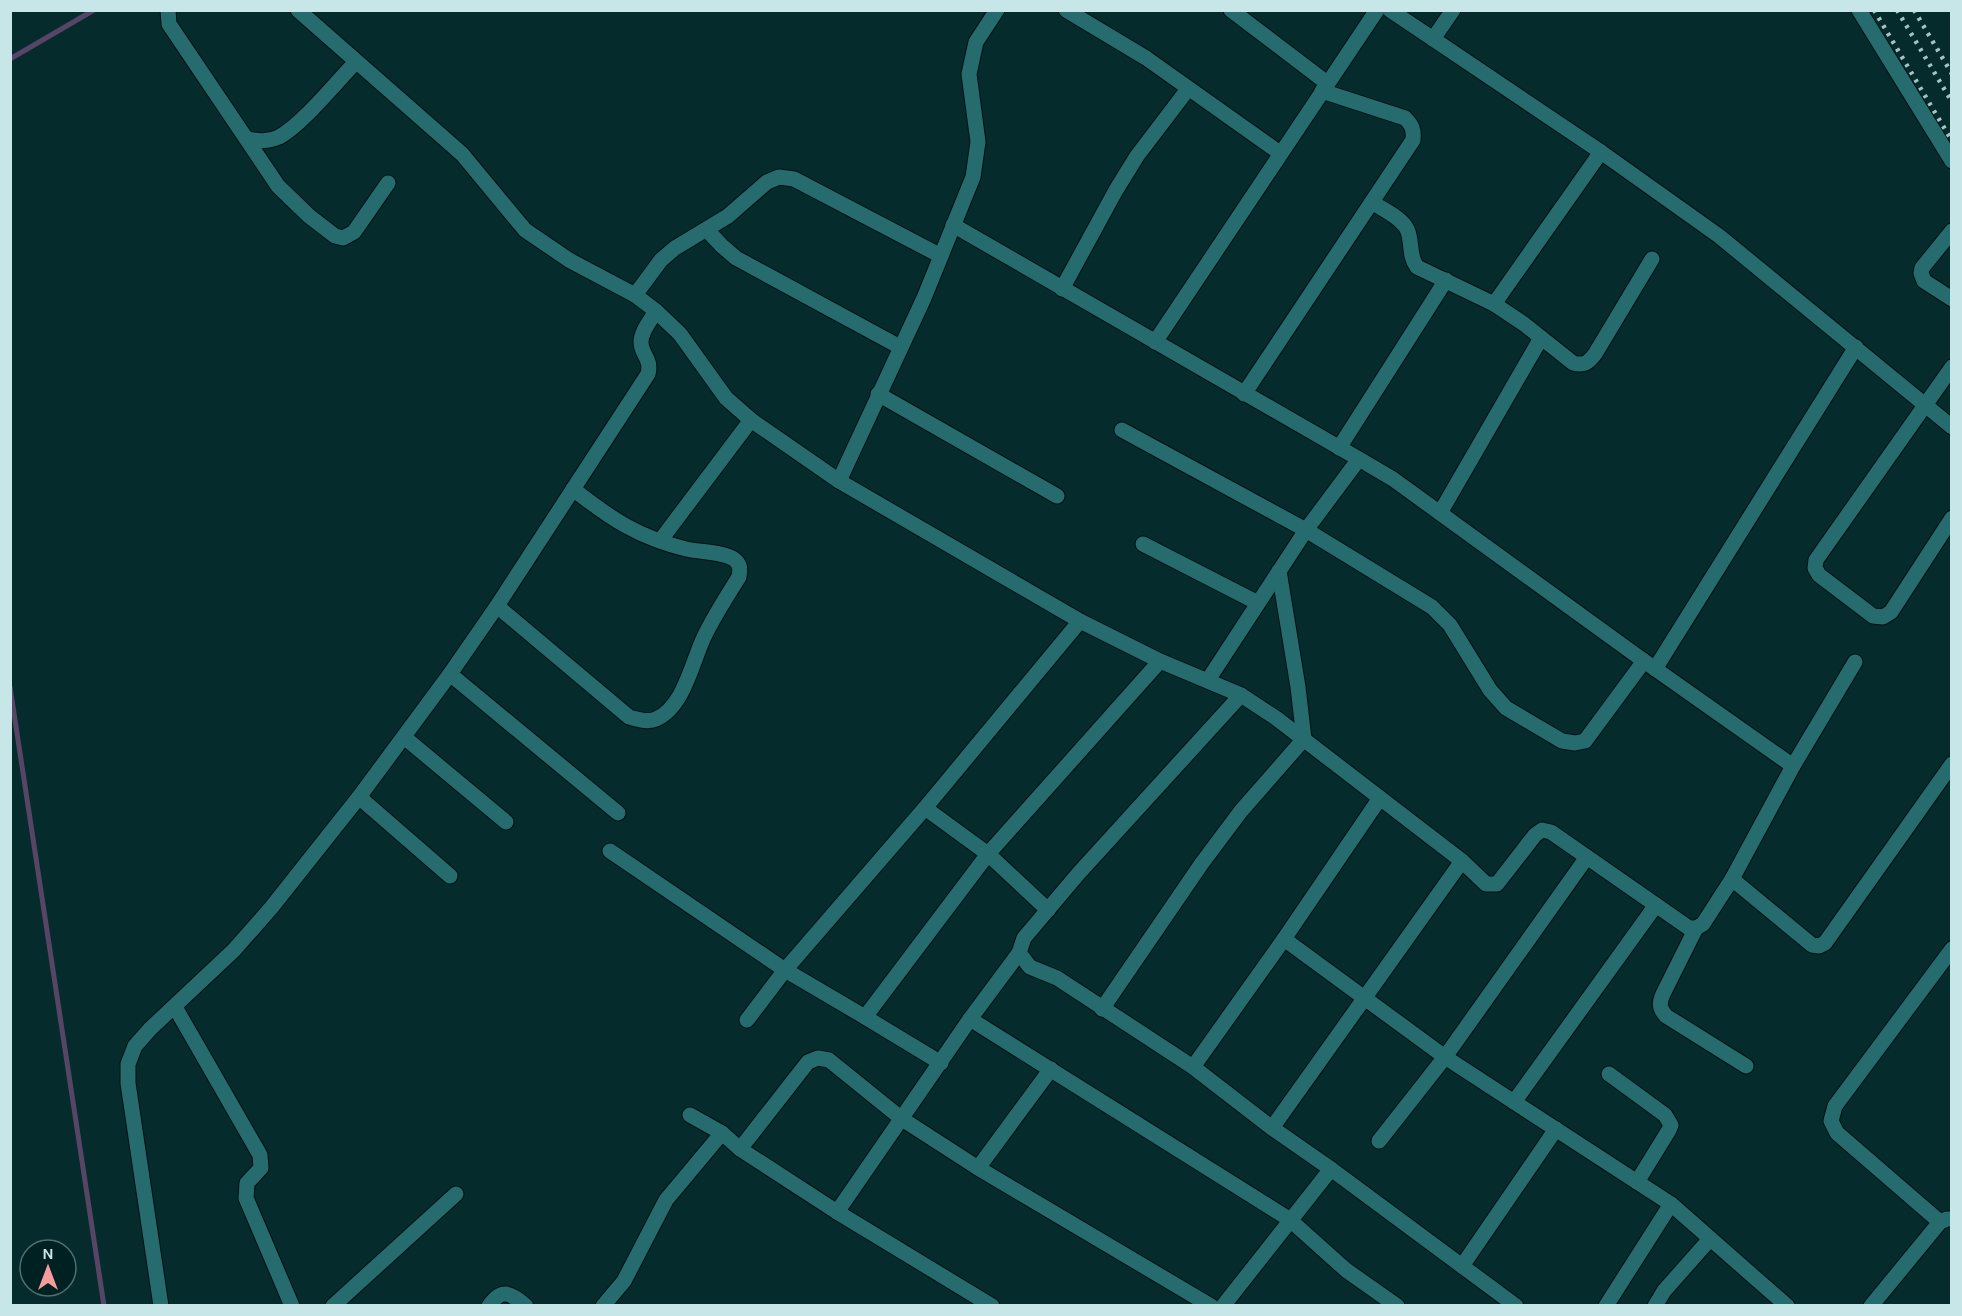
<svg xmlns="http://www.w3.org/2000/svg" width="1962" height="1316" font-family="Karla,sans-serif">
	<style>
		.lines { fill: none; stroke-linecap: round; stroke-linejoin: round }
		.stream { stroke: #574568; stroke-width: 5 }
		.minor-casing { stroke: #001112; stroke-width: 17 }
		.minor { stroke: #266c6e; stroke-width: 15 }
		.rail { stroke: #a4c5c6; stroke-width: 4.5; stroke-dasharray: 3 6; stroke-linecap: butt }
	</style>
	<rect width="100%" height="100%" fill="#052b2c"/>
	<g class="lines">
		<!-- stream -->
		<g class="stream">
			<path d="M10,59L94,10"/>
			<path d="M10,687L104,1306"/>
		</g>
		<defs>
			<g id="minor">
				<path d="M168,10L169,24L278,186L309,216L335,236L343,238L354,232L388,183"/>
				<path d="M298,10L462,154L525,230L569,260L635,295L656,311L680,334L726,398L751,420L839,481L1080,621L1160,661L1241,695L1276,718L1462,861L1486,884H1497L1535,835L1542,830L1551,832L1689,928H1696L1703,924L1732,879L1812,945L1819,946L1825,943L1952,764"/>
				<path d="M1066,10L1146,58L1280,153"/>
				<path d="M1231,10L1327,83"/>
				<path d="M1390,10L1601,152L1719,236L1952,427"/>
				<path d="M1859,10L1952,161"/>
				<path d="M1433,39L1453,10"/>
				<path d="M247,139C258,141 268,142 279,137C302,125 336,82 356,62"/>
				<path d="M1372,202C1383,210 1401,217 1407,229C1413,242 1408,255 1417,267L1494,304L1524,324L1573,363C1584,366 1588,363 1595,354L1652,259"/>
				<path d="M953,225L1359,459L1306,530L1208,680"/>
				<path d="M707,230L722,246L736,258L900,347"/>
				<path d="M1952,231L1922,268L1921,273L1924,281L1952,299"/>
				<path d="M1062,289L1116,190L1137,156L1188,89"/>
				<path d="M635,295L661,260L675,248L728,216L767,182L779,177L794,179L941,256"/>
				<path d="M1494,304L1601,152"/>
				<path d="M1155,342L1377,10"/>
				<path d="M1952,367L1816,560L1815,568L1819,575L1873,616L1883,617L1891,612L1952,518"/>
				<path d="M878,394L1057,496"/>
				<path d="M1244,394L1413,140C1414,129 1412,125 1405,118L1322,91"/>
				<path d="M1122,430L1306,530L1432,607L1450,625L1490,690L1506,708L1562,741L1575,743L1585,741L1644,661"/>
				<path d="M1339,448L1446,280"/>
				<path d="M1359,459L1393,479L1644,661L1793,766"/>
				<path d="M839,481L924,298L973,177L978,142L969,74L976,42L997,10"/>
				<path d="M1440,513L1541,338"/>
				<path d="M660,541L751,420"/>
				<path d="M1143,544L1258,603"/>
				<path d="M497,606L629,717C637,719 648,723 656,719C684,707 692,662 704,637C714,616 727,596 739,577C740,570 741,565 735,560C726,552 699,552 686,549C638,537 611,519 573,489"/>
				<path d="M1655,669L1856,347"/>
				<path d="M450,674L618,813"/>
				<path d="M1241,695L1078,874L1024,938L1019,953L1030,967L1057,978L1193,1067L1272,1128L1331,1169L1516,1306"/>
				<path d="M404,737L506,822"/>
				<path d="M359,797L450,876"/>
				<path d="M610,851L785,970L865,1017"/>
				<path d="M1732,879L1793,766L1855,662"/>
				<path d="M1048,910L988,854L1160,661"/>
				<path d="M1696,928L1663,994C1659,1003 1659,1008 1666,1016L1746,1066"/>
				<path d="M1284,939L1445,1057L1514,1102L1656,905"/>
				<path d="M175,1007L260,1155L261,1168L247,1183L246,1198L292,1306"/>
				<path d="M1102,1009L1202,863L1241,811L1304,739L1298,687L1279,571"/>
				<path d="M970,1019L1289,1219L1346,1270L1397,1306"/>
				<path d="M747,1020L785,970L925,808"/>
				<path d="M941,1063L865,1017L988,854L925,808L1080,621"/>
				<path d="M1193,1067L1284,939L1380,798"/>
				<path d="M1609,1074L1665,1115L1671,1125L1669,1130L1637,1182"/>
				<path d="M1514,1102L1671,1204L1787,1306"/>
				<path d="M690,1115L722,1133L740,1149L837,1212L992,1306"/>
				<path d="M1272,1128L1462,861"/>
				<path d="M1379,1141L1445,1057L1587,857"/>
				<path d="M740,1149L808,1062L818,1058L829,1060L902,1119L978,1168L1211,1306"/>
				<path d="M978,1168L1051,1069"/>
				<path d="M837,1212L970,1019L1019,953"/>
				<path d="M1940,1222L1837,1133L1831,1121L1835,1106L1952,949"/>
				<path d="M1462,1266L1556,1129"/>
				<path d="M161,1306L128,1083V1064L135,1046L150,1029L234,950L271,908L359,797L450,674L497,606L648,374C652,358 641,355 641,342C641,331 651,320 656,311"/>
				<path d="M333,1306L456,1194"/>
				<path d="M489,1306C502,1287 510,1293 526,1306"/>
				<path d="M603,1306L624,1281L666,1200L722,1133"/>
				<path d="M1223,1306L1331,1169"/>
				<path d="M1606,1306L1671,1204"/>
				<path d="M1655,1306L1664,1291L1710,1239"/>
				<path d="M1871,1306L1940,1222L1947,1219H1952"/>
			</g>
		</defs>
		<!-- minor casing -->
		<use href="#minor" class="minor-casing"/>
		<!-- minor -->
		<use href="#minor" class="minor"/>
		<!-- rail -->
		<g class="rail">
			<path d="M1874,10L1952,141"/>
			<path d="M1897,10L1952,102"/>
			<path d="M1914,10L1952,74"/>
		</g>
	</g>
	<!-- border -->
	<rect width="1962" height="1316" fill="none" stroke="#c6e6e7" stroke-width="24"/>
	<!-- north arrow -->
	<g transform="translate(48 1268)"><circle r="28" fill="#002122" stroke="#4f7071" stroke-width="1.5"/>
	<path d="M0-4.5L10 22L0 15L-10 22Z" fill="#f59b9e"/>
	<text y="-9" font-size="16" font-weight="bold" text-anchor="middle" fill="#c6e6e7">N</text>
	</g>
</svg>
